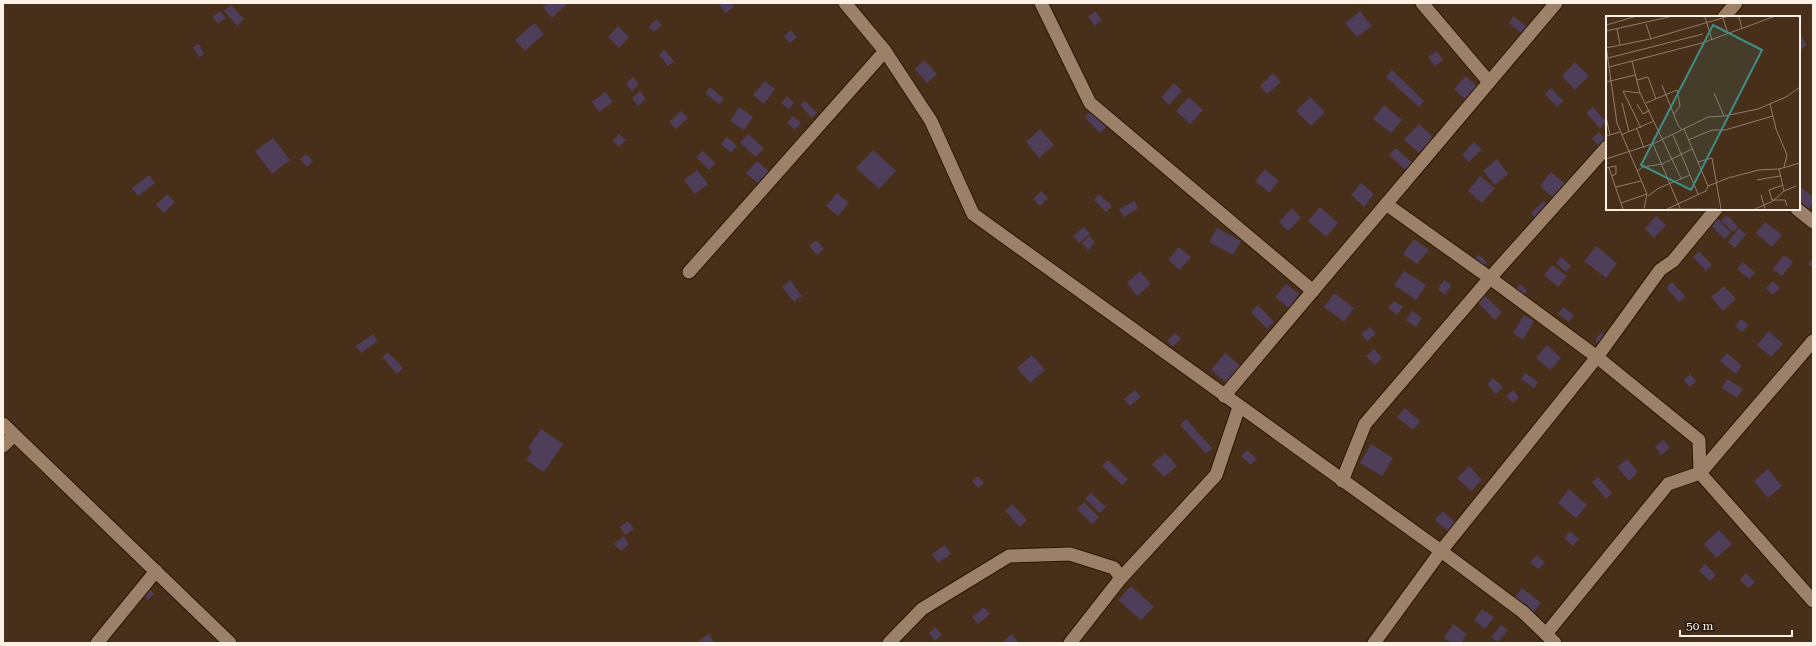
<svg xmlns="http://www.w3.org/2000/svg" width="1816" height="646" font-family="'Roboto Serif',serif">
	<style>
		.building { fill: #4e3e59 }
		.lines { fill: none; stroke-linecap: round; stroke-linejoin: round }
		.minor-casing { stroke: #2c1701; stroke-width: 15 }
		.minor { stroke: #9c8168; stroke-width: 13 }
		.inset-road { fill: none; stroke: #907d6b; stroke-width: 1 }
		.view { fill: #3f8f86; fill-opacity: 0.15; stroke: #3f8f86; stroke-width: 2 }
		.inset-edge { fill: none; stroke: #fef2e7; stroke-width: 2 }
	</style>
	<rect width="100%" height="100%" fill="#472f19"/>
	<!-- building -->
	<g class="building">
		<path d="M548,3H568L552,18L543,7Z"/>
		<path d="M722,3H732L734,6L726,13L719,5Z"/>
		<path d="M231,5L244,19L237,26L224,11Z"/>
		<path d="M220,11L226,18L218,24L213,17Z"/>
		<path d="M1095,11L1102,20L1095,26L1088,17Z"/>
		<path d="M1360,11L1372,26L1357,37L1345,23Z"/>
		<path d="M1513,16L1530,29L1525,36L1509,23Z"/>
		<path d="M656,19L662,25L654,32L649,27Z"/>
		<path d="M534,23L544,34L525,51L515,40Z"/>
		<path d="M618,26L629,37L619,48L608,37Z"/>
		<path d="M791,30L797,37L790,43L784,36Z"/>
		<path d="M1799,33L1807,45L1799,51Z"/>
		<path d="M199,44L204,54L199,57L193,47Z"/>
		<path d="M664,50L674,61L668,66L659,55Z"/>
		<path d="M1437,51L1443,60L1435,66L1428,57Z"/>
		<path d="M924,60L937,74L927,83L915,69Z"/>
		<path d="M1575,62L1589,76L1575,90L1562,76Z"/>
		<path d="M1392,70L1424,101L1419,107L1386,77Z"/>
		<path d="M1273,73L1281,82L1267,94L1260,86Z"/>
		<path d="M1466,76L1480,89L1468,102L1454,89Z"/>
		<path d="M633,77L639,84L632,91L626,84Z"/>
		<path d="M765,81L775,89L764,104L753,95Z"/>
		<path d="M1174,83L1182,91L1169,105L1161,97Z"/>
		<path d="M710,87L724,99L719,104L705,93Z"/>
		<path d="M1551,88L1563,101L1557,107L1545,94Z"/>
		<path d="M640,91L646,99L638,106L632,98Z"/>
		<path d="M605,92L613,102L599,112L592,102Z"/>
		<path d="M787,96L794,103L789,109L781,103Z"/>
		<path d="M1189,97L1203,110L1190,124L1176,111Z"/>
		<path d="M1310,97L1325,112L1311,126L1296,111Z"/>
		<path d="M805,101L817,113L812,118L800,105Z"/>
		<path d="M1384,105L1402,120L1391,133L1373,119Z"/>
		<path d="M739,107L753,117L744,130L730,121Z"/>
		<path d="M1593,107L1606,122L1600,128L1586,113Z"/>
		<path d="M1093,109L1108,125L1100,133L1085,117Z"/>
		<path d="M681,111L688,118L676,129L669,122Z"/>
		<path d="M793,116L801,123L795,130L787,123Z"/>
		<path d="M1419,124L1433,137L1419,153L1404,140Z"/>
		<path d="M1040,129L1054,145L1039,158L1026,142Z"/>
		<path d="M1599,132L1607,141L1606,153L1592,139Z"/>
		<path d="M619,134L626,140L619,147L613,141Z"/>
		<path d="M748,134L764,148L756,157L740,143Z"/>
		<path d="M727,137L737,146L731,153L721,144Z"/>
		<path d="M273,138L290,160L272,174L255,151Z"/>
		<path d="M1474,142L1482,149L1469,162L1462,155Z"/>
		<path d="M1396,148L1418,168L1411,175L1389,155Z"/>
		<path d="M873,150L896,171L879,189L856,168Z"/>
		<path d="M703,151L715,163L709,170L696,157Z"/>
		<path d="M306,154L313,161L307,167L300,159Z"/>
		<path d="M1497,159L1508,174L1495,185L1483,171Z"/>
		<path d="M757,161L771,173L760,185L746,173Z"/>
		<path d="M1265,169L1279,181L1269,193L1255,181Z"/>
		<path d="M697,170L708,184L695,194L684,180Z"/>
		<path d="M1551,172L1572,190L1560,204L1540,186Z"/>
		<path d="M149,175L155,183L138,196L132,188Z"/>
		<path d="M1480,176L1495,188L1482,203L1468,191Z"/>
		<path d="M1361,183L1374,194L1364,207L1351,195Z"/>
		<path d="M1802,188L1813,197V204L1809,209L1799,201V191Z"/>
		<path d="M1041,191L1048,198L1040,206L1033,199Z"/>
		<path d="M837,193L849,203L838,216L826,206Z"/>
		<path d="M167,194L175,202L164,213L156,205Z"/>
		<path d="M1099,194L1112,206L1106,212L1094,200Z"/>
		<path d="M1134,201L1138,208L1124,217L1119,209Z"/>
		<path d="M1208,201L1219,210L1213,217L1202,208Z"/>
		<path d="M1544,201L1554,212L1540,224L1531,213Z"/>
		<path d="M1320,207L1338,223L1326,237L1308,221Z"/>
		<path d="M1292,208L1301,218L1288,231L1279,222Z"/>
		<path d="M1727,215L1738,227L1733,232L1721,221Z"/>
		<path d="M1656,216L1666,225L1654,238L1645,229Z"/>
		<path d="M1718,219L1731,233L1724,239L1711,225Z"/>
		<path d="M1765,222L1782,235L1772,247L1756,233Z"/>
		<path d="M1084,227L1090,234L1079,243L1073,236Z"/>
		<path d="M1217,228L1241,241L1233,255L1209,242Z"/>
		<path d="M1739,228L1746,235L1735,248L1728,242Z"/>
		<path d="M1089,236L1095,242L1088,250L1082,243Z"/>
		<path d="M1414,239L1429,250L1417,264L1403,254Z"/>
		<path d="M816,240L824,249L817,255L809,246Z"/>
		<path d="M1596,246L1617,263L1606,278L1584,261Z"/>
		<path d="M1179,247L1191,257L1180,270L1168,260Z"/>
		<path d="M1699,251L1712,265L1706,271L1693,257Z"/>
		<path d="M1479,255L1487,263L1482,267L1474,259Z"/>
		<path d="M1784,255L1793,262L1782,276L1773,269Z"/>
		<path d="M1561,257L1571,266L1566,272L1556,263Z"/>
		<path d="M1813,258V268L1808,264Z"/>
		<path d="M1743,262L1755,273L1749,279L1737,269Z"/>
		<path d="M1552,265L1567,276L1558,287L1544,275Z"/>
		<path d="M1140,271L1151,284L1137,296L1127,283Z"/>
		<path d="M1404,271L1426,285L1416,300L1394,285Z"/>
		<path d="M790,280L802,296L794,302L782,287Z"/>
		<path d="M1444,280L1451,285L1445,295L1438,289Z"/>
		<path d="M1773,281L1780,288L1772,295L1766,288Z"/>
		<path d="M1672,282L1686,297L1679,302L1666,288Z"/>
		<path d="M1286,284L1299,294L1289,308L1275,297Z"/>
		<path d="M1520,284L1527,290L1522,297L1514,291Z"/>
		<path d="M1724,286L1736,299L1723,311L1711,297Z"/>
		<path d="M1334,293L1354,308L1344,322L1324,307Z"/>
		<path d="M1484,295L1502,312L1495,320L1477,302Z"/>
		<path d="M1394,301L1403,307L1397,315L1388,308Z"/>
		<path d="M1258,305L1274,322L1267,329L1251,312Z"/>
		<path d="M1563,307L1574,315L1569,322L1558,314Z"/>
		<path d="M1412,311L1422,318L1416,327L1406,320Z"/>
		<path d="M1524,315L1534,321L1523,340L1513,333Z"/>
		<path d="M1741,319L1748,325L1742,332L1735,326Z"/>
		<path d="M1370,327L1376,334L1367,341L1361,334Z"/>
		<path d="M1769,331L1783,344L1771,357L1757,345Z"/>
		<path d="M1602,332L1609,339L1602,346L1595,340Z"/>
		<path d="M1175,333L1181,339L1172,347L1167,340Z"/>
		<path d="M373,334L378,341L361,353L356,346Z"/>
		<path d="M1547,345L1561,358L1550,370L1536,358Z"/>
		<path d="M1374,349L1382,358L1375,365L1366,356Z"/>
		<path d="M388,352L403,368L397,374L382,357Z"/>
		<path d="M1225,353L1242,367L1228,384L1211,370Z"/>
		<path d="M1727,353L1742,366L1736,374L1720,361Z"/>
		<path d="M1032,355L1045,370L1030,383L1017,368Z"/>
		<path d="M1525,373L1538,382L1534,388L1521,379Z"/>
		<path d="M1690,374L1696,381L1690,387L1684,380Z"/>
		<path d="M1493,378L1503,387L1496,394L1487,384Z"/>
		<path d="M1727,379L1743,389L1737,398L1722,388Z"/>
		<path d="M1135,390L1141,397L1130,406L1124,399Z"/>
		<path d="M1513,390L1519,397L1513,403L1506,396Z"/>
		<path d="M1405,408L1420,421L1413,430L1397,417Z"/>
		<path d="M1186,419L1212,448L1206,454L1180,425Z"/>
		<path d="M541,429L563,444L544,472L526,460L532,451L528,448Z"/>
		<path d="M1663,440L1670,448L1661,455L1655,447Z"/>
		<path d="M1371,444L1393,458L1382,476L1360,463Z"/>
		<path d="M1247,450L1257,459L1251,465L1241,456Z"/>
		<path d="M1165,453L1177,466L1164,477L1152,464Z"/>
		<path d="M1627,459L1638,472L1629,481L1617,467Z"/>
		<path d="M1108,460L1128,479L1122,485L1102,466Z"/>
		<path d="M1469,466L1482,480L1471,491L1457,478Z"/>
		<path d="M1768,469L1782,486L1768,498L1754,481Z"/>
		<path d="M978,476L984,483L978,488L972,481Z"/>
		<path d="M1598,477L1612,493L1606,499L1592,482Z"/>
		<path d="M1569,489L1587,505L1576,518L1558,503Z"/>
		<path d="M1091,493L1106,507L1100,513L1085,499Z"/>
		<path d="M1084,502L1099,517L1092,524L1077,509Z"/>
		<path d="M1012,504L1027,520L1020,527L1005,511Z"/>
		<path d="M1443,511L1457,524L1450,533L1435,520Z"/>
		<path d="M628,521L634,529L625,535L620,527Z"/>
		<path d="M1719,530L1732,544L1716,558L1704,544Z"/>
		<path d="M1570,531L1579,539L1573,546L1564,538Z"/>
		<path d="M624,536L629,544L621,551L614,544Z"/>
		<path d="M945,545L951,554L938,563L932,554Z"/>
		<path d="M1537,555L1545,563L1538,569L1530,562Z"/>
		<path d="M1705,564L1716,575L1710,581L1699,571Z"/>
		<path d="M1746,573L1755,582L1748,588L1740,580Z"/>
		<path d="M147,586L154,594L148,600L140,593Z"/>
		<path d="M1131,586L1154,607L1141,620L1118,600Z"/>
		<path d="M1522,588L1541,603L1534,612L1515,597Z"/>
		<path d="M984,607L990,614L978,624L972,617Z"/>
		<path d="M1482,609L1494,617L1485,629L1474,620Z"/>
		<path d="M1453,624L1467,634L1461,643H1451L1444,638Z"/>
		<path d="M1501,625L1508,630L1498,642L1491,637Z"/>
		<path d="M935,627L942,635L935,641L929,633Z"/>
		<path d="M709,634L715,643H695Z"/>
		<path d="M1012,634L1019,643H1001Z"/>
	</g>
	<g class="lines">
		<defs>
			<g id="minor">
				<path d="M845,3L885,51L931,121L973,214L1441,551L1523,612L1555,643"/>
				<path d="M1041,3L1090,103L1313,291"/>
				<path d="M1422,3L1489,82"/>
				<path d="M1724,17L1736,3"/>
				<path d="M1386,204L1490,278L1597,357L1699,440L1700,473L1813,601"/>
				<path d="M1797,209L1813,222"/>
				<path d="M689,272L885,51"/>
				<path d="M1224,396L1556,3"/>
				<path d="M3,424L230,643"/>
				<path d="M3,446L14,435"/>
				<path d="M1342,481L1365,424L1490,278L1607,147"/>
				<path d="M1546,634L1668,484L1700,473L1813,341"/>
				<path d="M97,643L156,571"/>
				<path d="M889,643L922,609L1009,556L1070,554L1114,568L1121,578"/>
				<path d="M1070,643L1121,578L1216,475L1239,407"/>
				<path d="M1374,643L1441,551L1597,357L1660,270L1673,261L1716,209"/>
			</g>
		</defs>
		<!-- minor casing -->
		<use href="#minor" class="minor-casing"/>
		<!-- minor -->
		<use href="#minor" class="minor"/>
	</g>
	<!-- overview -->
	<g transform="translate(1606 16)">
		<rect width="194" height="194" fill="#472f19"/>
		<path class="inset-road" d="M99,1L106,24M133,1L136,13M117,2L122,18M40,8L45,23M0,9L28,1M11,13L14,29M0,15L63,1M0,30L11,107L41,178L38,193M0,32L44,23L120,1M2,42L97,18M26,45L34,77L17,75L35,112M3,51L96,27L167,1M31,64L42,61L50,83M0,66L29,59M56,69L72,109L76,114M34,77L75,162M108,77L118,100M16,87L23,116M40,87L71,74L74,90L68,98M31,88L37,98L44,94M164,88L170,113L181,139L178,151M0,101L4,119M31,113L38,132M78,113L102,170M15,119L48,105M67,119L92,178M0,120L14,116M82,124L106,114H119L167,100M47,128L74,192M0,143L49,127L102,101L118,100L152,93L180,81L194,71M92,146L106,142L115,193M0,152L10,150V158L6,160M3,152L17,193M173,153L178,175M31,155L37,151L56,148L86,133M151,164L174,160M177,169L163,174L166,184H179L181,190M10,171L35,165M155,179L159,193M42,180L53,172L84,159M15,187L41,178M61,193L100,175L102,170L122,162L153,154L173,153L194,147M64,193H111M149,193L167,185L178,175L190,170"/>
		<path class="view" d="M107,9L156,34L85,174L35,149Z"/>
		<rect width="194" height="194" class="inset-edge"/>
	</g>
	<!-- border -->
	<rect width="1816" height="646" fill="none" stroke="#fef2e7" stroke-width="8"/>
	<!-- scale -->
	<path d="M1680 630v6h112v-6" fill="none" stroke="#fef2e7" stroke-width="2"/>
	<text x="1686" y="630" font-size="12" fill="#fef2e7" stroke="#251a10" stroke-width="3" paint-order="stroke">50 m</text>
</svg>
